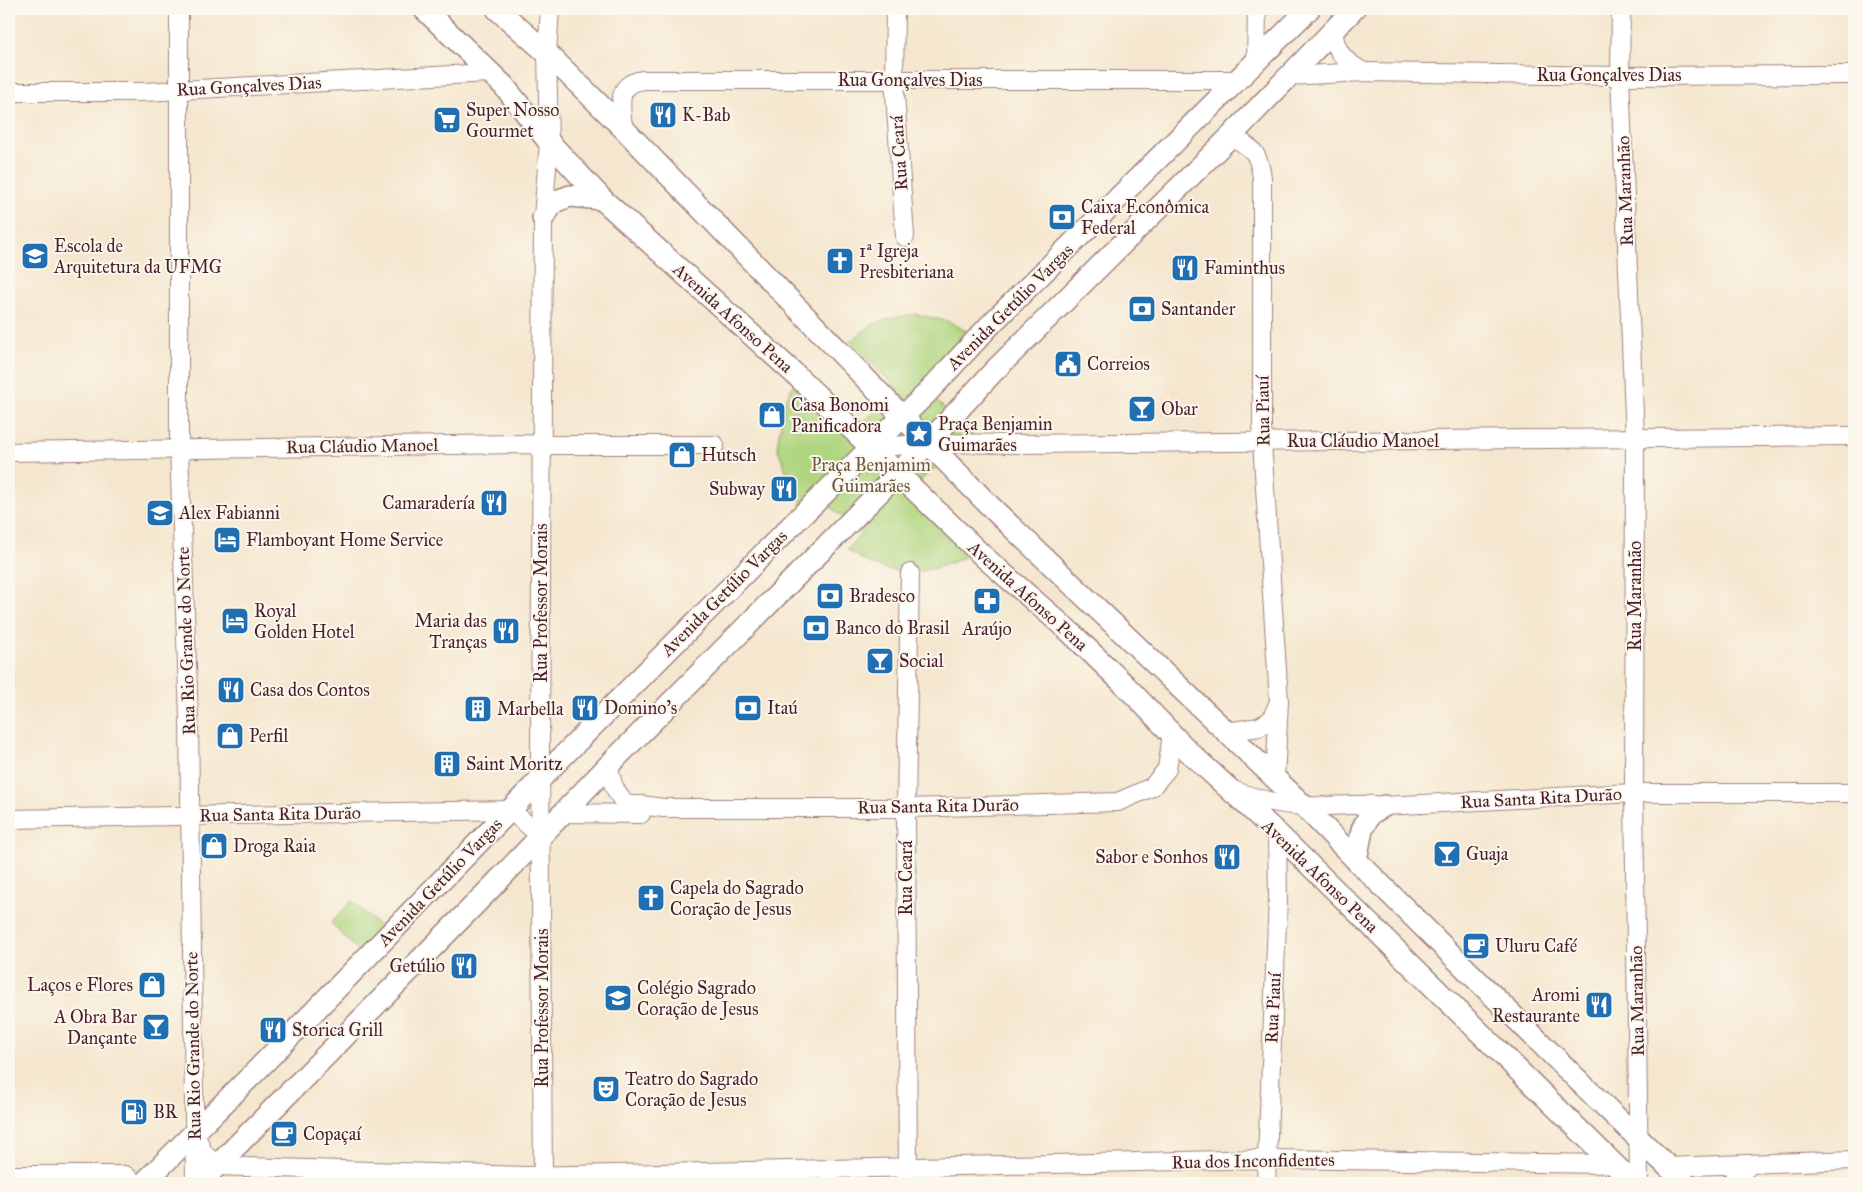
<svg xmlns="http://www.w3.org/2000/svg" width="1863" height="1192" font-family="'IM FELL Great Primer',serif">
	<style>
		.green { fill: #b1d680; stroke: #7e7a56 }
		.lines { fill: none; stroke-linecap: round; stroke-linejoin: round }
		.minor-casing { stroke: #a0837d; stroke-width: 20 }
		.major-casing { stroke: #a0837d; stroke-width: 24 }
		.minor { stroke: #fff; stroke-width: 18 }
		.major { stroke: #fff; stroke-width: 21 }
		.labels { text-anchor: middle; dominant-baseline: central; stroke-width: 4; stroke-linejoin: round; paint-order: stroke }
		.street-label { font-size: 18px; fill: #4a1f2b; stroke: #fbf7ec }
		.poi-label { font-size: 18px; fill: #4a1f2b; stroke: #fbf7ec; text-anchor: start }
		.park-label { font-size: 18px; fill: #695644; stroke: #fbf7ec }
	</style>
	<rect width="100%" height="100%" fill="#fbf7ec"/>
	<filter id="ink" filterUnits="userSpaceOnUse"><feTurbulence type="fractalNoise" baseFrequency=".02" numOctaves="2"/><feDisplacementMap in="SourceGraphic" scale="10" xChannelSelector="R" yChannelSelector="G"/><feConvolveMatrix kernelMatrix="1 2 1 2 8 2 1 2 1" color-interpolation-filters="sRGB"/></filter>
	<filter id="wash" filterUnits="userSpaceOnUse"><feTurbulence type="fractalNoise" baseFrequency=".0096" numOctaves="4" result="noise"/><feDisplacementMap in="SourceGraphic" scale="20" xChannelSelector="R" yChannelSelector="G"/><feGaussianBlur stdDeviation="1.12" result="paint"/><feColorMatrix in="noise" values="0 0 0 0 0 0 0 0 0 0 0 0 0 0 0 0 0 1.4 0 .05"/><feComposite in="paint" operator="in"/></filter>
	<g filter="url(#wash)">
		<rect width="100%" height="100%" fill="#f5e7cf"/>
		<!-- green -->
		<g class="green">
			<path d="M916,314L950,322L968,332L983,347L933,398L973,434L920,481L970,554C927,576 887,581 847,549L861,534L830,506L817,519L801,503L793,490L777,446L785,401L793,385L859,427L898,389L850,342C875,320 885,319 916,314Z"/>
			<path d="M352,901L383,930L360,953L331,923Z"/>
		</g>
	</g>
	<g filter="url(#ink)">
		<g class="lines">
			<defs>
				<g id="minor">
					<path d="M179,9V449L189,719L195,1183"/>
					<path d="M895,9L894,80L905,237"/>
					<path d="M1621,9L1620,76L1635,439L1634,793L1639,1183"/>
					<path d="M1333,30C1335,52 1345,62 1364,72"/>
					<path d="M1256,64L1257,9"/>
					<path d="M1288,76L1364,72L1620,76L1854,75"/>
					<path d="M9,92H144L489,73"/>
					<path d="M623,128C621,105 615,83 644,80H1239"/>
					<path d="M1231,136C1253,149 1258,151 1262,177V442L1279,701L1275,779"/>
					<path d="M871,448L928,443L1017,444L1854,436"/>
					<path d="M9,452L522,444L542,445H715"/>
					<path d="M1226,732L1259,727L1271,720L1278,704"/>
					<path d="M609,765C611,782 615,793 627,805H641L663,808H906L1118,802L1152,787L1167,769L1172,734"/>
					<path d="M1233,790C1256,799 1279,805 1304,806C1331,808 1355,802 1384,806L1634,793H1854"/>
					<path d="M563,813L641,814"/>
					<path d="M9,819L510,810L541,836"/>
					<path d="M194,1131L203,1152L216,1166L527,1176L1266,1159L1613,1164"/>
					<path d="M1667,1167L1854,1160"/>
					<path d="M9,1175H125L131,1180L132,1183"/>
					<path d="M543,1183L540,755L543,218L549,142L547,53L550,9"/>
					<path d="M908,1183L906,808L910,573"/>
					<path d="M1266,1183L1278,898L1277,833"/>
					<path d="M1730,1183L1751,1164"/>
				</g>
				<g id="major">
					<path d="M424,9L504,86L549,142L602,199L797,376L984,557L1070,632L1125,685L1189,752L1277,833L1633,1183"/>
					<path d="M497,9L547,53L623,128L928,443L994,510L1304,806L1356,860L1590,1092L1685,1183"/>
					<path d="M543,218L554,202L570,196L602,199"/>
					<path d="M1356,860L1362,830L1370,814L1384,806"/>
					<path d="M144,1183L258,1069L556,763L796,521L926,394L991,324L1309,9"/>
					<path d="M200,1183L492,887L609,765L928,443L993,372L1231,136L1354,9"/>
				</g>
			</defs>
			<!-- minor casing -->
			<use href="#minor" class="minor-casing"/>
			<!-- major casing -->
			<use href="#major" class="major-casing"/>
			<!-- minor -->
			<use href="#minor" class="minor"/>
			<!-- major -->
			<use href="#major" class="major"/>
		</g>
	</g>
	<!-- icons -->
	<defs>
		<symbol id="restaurant-square" viewBox="-11 -11 22 22"><rect x="-9" y="-9" width="18" height="18" rx="4" fill="#1f6fb2" stroke="#fbf7ec"/><path d="M-5-6h1v4h1v-4h1v4h1v-4h1v5L-1.5 .5V6h-2V.5L-5-1ZM5-6V6H3V1.5H1.5Q1.5-4 5-6Z" fill="#fff"/></symbol>
		<symbol id="supermarket-square" viewBox="-11 -11 22 22"><rect x="-9" y="-9" width="18" height="18" rx="4" fill="#1f6fb2" stroke="#fbf7ec"/><path d="M-6-5.5h2.5l.6 2H6L4.5 2H-2.5L-4.4-4H-6ZM-1.5 3.2a1.3 1.3 0 1 0 .1 0ZM3 3.2a1.3 1.3 0 1 0 .1 0Z" fill="#fff"/></symbol>
		<symbol id="bank-square" viewBox="-11 -11 22 22"><rect x="-9" y="-9" width="18" height="18" rx="4" fill="#1f6fb2" stroke="#fbf7ec"/><path d="M-6-4H6V4H-6ZM0-2.3a2.3 2.3 0 1 0 0 4.6a2.3 2.3 0 1 0 0-4.6Z" fill="#fff"/></symbol>
		<symbol id="university-square" viewBox="-11 -11 22 22"><rect x="-9" y="-9" width="18" height="18" rx="4" fill="#1f6fb2" stroke="#fbf7ec"/><path d="M0-5L7-2L0 1L-7-2ZM-4 1L0 2.5L4 1V4Q0 6-4 4Z" fill="#fff"/></symbol>
		<symbol id="church-square" viewBox="-11 -11 22 22"><rect x="-9" y="-9" width="18" height="18" rx="4" fill="#1f6fb2" stroke="#fbf7ec"/><path d="M-1.2-6h2.4v3.5h3.3v2.4h-3.3V6h-2.4V-.1h-3.3v-2.4h3.3Z" fill="#fff"/></symbol>
		<symbol id="civic-square" viewBox="-11 -11 22 22"><rect x="-9" y="-9" width="18" height="18" rx="4" fill="#1f6fb2" stroke="#fbf7ec"/><path d="M-.6-6.5H3V-4.5H.6V-3L4-1V1h2V6H-6V1h2V-1L-.6-3ZM-1.2 2.5V6h2.4V2.5Z" fill="#fff"/></symbol>
		<symbol id="bar-square" viewBox="-11 -11 22 22"><rect x="-9" y="-9" width="18" height="18" rx="4" fill="#1f6fb2" stroke="#fbf7ec"/><path d="M-6-5H6L.8 .8V4.5H3.5V6h-7V4.5H-.8V.8Z" fill="#fff"/></symbol>
		<symbol id="shop-square" viewBox="-11 -11 22 22"><rect x="-9" y="-9" width="18" height="18" rx="4" fill="#1f6fb2" stroke="#fbf7ec"/><path d="M-5-2.5h2.3a2.7 3.5 0 0 1 5.4 0H5L5.5 6h-11ZM-1.5-2.5h3a1.5 2.3 0 0 0-3 0Z" fill="#fff"/></symbol>
		<symbol id="sight-square" viewBox="-11 -11 22 22"><rect x="-9" y="-9" width="18" height="18" rx="4" fill="#1f6fb2" stroke="#fbf7ec"/><path d="M0-6L1.8-2.2L6-1.7L2.9 1.2L3.7 5.4L0 3.3L-3.7 5.4L-2.9 1.2L-6-1.7L-1.8-2.2Z" fill="#fff"/></symbol>
		<symbol id="school-square" viewBox="-11 -11 22 22"><rect x="-9" y="-9" width="18" height="18" rx="4" fill="#1f6fb2" stroke="#fbf7ec"/><path d="M0-5L7-2L0 1L-7-2ZM-4 1L0 2.5L4 1V4Q0 6-4 4Z" fill="#fff"/></symbol>
		<symbol id="hotel-square" viewBox="-11 -11 22 22"><rect x="-9" y="-9" width="18" height="18" rx="4" fill="#1f6fb2" stroke="#fbf7ec"/><path d="M-6-4.5h1.5V1H6V5H4.5V3h-9V5H-6ZM-4 0a1.8 1.8 0 1 1 3.6 0ZM.5 0V-2.5h3Q6-2.5 6 0Z" fill="#fff"/></symbol>
		<symbol id="pharmacy-square" viewBox="-11 -11 22 22"><rect x="-9" y="-9" width="18" height="18" rx="4" fill="#1f6fb2" stroke="#fbf7ec"/><path d="M-2-6h4v4h4v4h-4v4h-4v-4h-4v-4h4Z" fill="#fff"/></symbol>
		<symbol id="building-square" viewBox="-11 -11 22 22"><rect x="-9" y="-9" width="18" height="18" rx="4" fill="#1f6fb2" stroke="#fbf7ec"/><path d="M-4-6H4V6H1V3H-1V6H-4ZM-2.5-4.3h1.7v1.8h-1.7ZM.8-4.3h1.7v1.8H.8ZM-2.5-1h1.7V.8h-1.7ZM.8-1h1.7V.8H.8Z" fill="#fff"/></symbol>
		<symbol id="cafe-square" viewBox="-11 -11 22 22"><rect x="-9" y="-9" width="18" height="18" rx="4" fill="#1f6fb2" stroke="#fbf7ec"/><path d="M-5.5-4.5H6V0H3Q3 3.5 0 3.5H-2.5Q-5.5 3.5-5.5 0ZM3-3.2v2h1.7v-2ZM-6 4.5H4V6H-6Z" fill="#fff"/></symbol>
		<symbol id="theatre-square" viewBox="-11 -11 22 22"><rect x="-9" y="-9" width="18" height="18" rx="4" fill="#1f6fb2" stroke="#fbf7ec"/><path d="M-5-5.5Q0-4 5-5.5V0Q5 5 0 6Q-5 5-5 0ZM-3.3-2.5H-1v1.5H-3.3ZM1-2.5H3.3v1.5H1ZM-2.8 1Q0 5.5 2.8 1Z" fill="#fff"/></symbol>
		<symbol id="fuel-square" viewBox="-11 -11 22 22"><rect x="-9" y="-9" width="18" height="18" rx="4" fill="#1f6fb2" stroke="#fbf7ec"/><path d="M-5.5-6h7V0h2V4h1.3V-2.5L3-4.5l.8-.8L6-3V5H2.5V1h-1V6h-7ZM-4.2-4.7v3.2H.2V-4.7Z" fill="#fff"/></symbol>
	</defs>
	<g fill-rule="evenodd">
		<use href="#restaurant-square" x="647" y="99" width="32" height="32"/>
		<use href="#supermarket-square" x="431" y="104" width="32" height="32"/>
		<use href="#bank-square" x="1046" y="201" width="32" height="32"/>
		<use href="#university-square" x="19" y="240" width="32" height="32"/>
		<use href="#church-square" x="824" y="245" width="32" height="32"/>
		<use href="#restaurant-square" x="1169" y="252" width="32" height="32"/>
		<use href="#bank-square" x="1126" y="293" width="32" height="32"/>
		<use href="#civic-square" x="1052" y="348" width="32" height="32"/>
		<use href="#bar-square" x="1126" y="393" width="32" height="32"/>
		<use href="#shop-square" x="756" y="399" width="32" height="32"/>
		<use href="#sight-square" x="903" y="418" width="32" height="32"/>
		<use href="#shop-square" x="666" y="439" width="32" height="32"/>
		<use href="#restaurant-square" x="768" y="473" width="32" height="32"/>
		<use href="#restaurant-square" x="478" y="487" width="32" height="32"/>
		<use href="#school-square" x="144" y="497" width="32" height="32"/>
		<use href="#hotel-square" x="211" y="524" width="32" height="32"/>
		<use href="#bank-square" x="814" y="580" width="32" height="32"/>
		<use href="#pharmacy-square" x="971" y="585" width="32" height="32"/>
		<use href="#hotel-square" x="219" y="605" width="32" height="32"/>
		<use href="#bank-square" x="800" y="612" width="32" height="32"/>
		<use href="#restaurant-square" x="490" y="615" width="32" height="32"/>
		<use href="#bar-square" x="864" y="645" width="32" height="32"/>
		<use href="#restaurant-square" x="215" y="674" width="32" height="32"/>
		<use href="#restaurant-square" x="569" y="692" width="32" height="32"/>
		<use href="#bank-square" x="732" y="692" width="32" height="32"/>
		<use href="#building-square" x="462" y="693" width="32" height="32"/>
		<use href="#shop-square" x="214" y="720" width="32" height="32"/>
		<use href="#building-square" x="431" y="748" width="32" height="32"/>
		<use href="#shop-square" x="198" y="830" width="32" height="32"/>
		<use href="#bar-square" x="1431" y="838" width="32" height="32"/>
		<use href="#restaurant-square" x="1211" y="841" width="32" height="32"/>
		<use href="#church-square" x="635" y="882" width="32" height="32"/>
		<use href="#cafe-square" x="1460" y="930" width="32" height="32"/>
		<use href="#restaurant-square" x="448" y="950" width="32" height="32"/>
		<use href="#shop-square" x="136" y="969" width="32" height="32"/>
		<use href="#school-square" x="602" y="982" width="32" height="32"/>
		<use href="#restaurant-square" x="1583" y="989" width="32" height="32"/>
		<use href="#bar-square" x="140" y="1011" width="32" height="32"/>
		<use href="#restaurant-square" x="257" y="1014" width="32" height="32"/>
		<use href="#theatre-square" x="590" y="1073" width="32" height="32"/>
		<use href="#fuel-square" x="118" y="1096" width="32" height="32"/>
		<use href="#cafe-square" x="268" y="1118" width="32" height="32"/>
	</g>
	<g class="labels">
		<!-- street labels -->
		<g class="street-label">
			<text x="1609" y="75">Rua Gonçalves Dias</text>
			<text x="910" y="80">Rua Gonçalves Dias</text>
			<text transform="translate(249 86) rotate(-3)">Rua Gonçalves Dias</text>
			<text transform="translate(899 153) rotate(-94)">Rua Ceará</text>
			<text transform="translate(1625 191) rotate(-92)">Rua Maranhão</text>
			<text transform="translate(1010 307) rotate(-45)">Avenida Getúlio Vargas</text>
			<text transform="translate(733 318) rotate(42)">Avenida Afonso Pena</text>
			<text transform="translate(1263 411) rotate(-91)">Rua Piauí</text>
			<text x="1363" y="441">Rua Cláudio Manoel</text>
			<text transform="translate(362 446) rotate(-1)">Rua Cláudio Manoel</text>
			<text transform="translate(724 593) rotate(-45)">Avenida Getúlio Vargas</text>
			<text transform="translate(1028 596) rotate(42)">Avenida Afonso Pena</text>
			<text transform="translate(1635 596) rotate(-90)">Rua Maranhão</text>
			<text transform="translate(541 603) rotate(-90)">Rua Professor Morais</text>
			<text transform="translate(186 641) rotate(-92)">Rua Rio Grande do Norte</text>
			<text transform="translate(1541 798) rotate(-3)">Rua Santa Rita Durão</text>
			<text transform="translate(938 806) rotate(-1)">Rua Santa Rita Durão</text>
			<text transform="translate(280 814) rotate(-1)">Rua Santa Rita Durão</text>
			<text transform="translate(1320 876) rotate(44)">Avenida Afonso Pena</text>
			<text transform="translate(906 878) rotate(-90)">Rua Ceará</text>
			<text transform="translate(440 882) rotate(-46)">Avenida Getúlio Vargas</text>
			<text transform="translate(1637 1001) rotate(-91)">Rua Maranhão</text>
			<text transform="translate(542 1008) rotate(-90)">Rua Professor Morais</text>
			<text transform="translate(1273 1008) rotate(-87)">Rua Piauí</text>
			<text transform="translate(193 1046) rotate(-91)">Rua Rio Grande do Norte</text>
			<text transform="translate(1253 1161) rotate(-1)">Rua dos Inconfidentes</text>
		</g>
		<!-- poi labels -->
		<g class="poi-label">
			<text x="466" y="110">Super Nosso<tspan x="466" dy="21">Gourmet</tspan></text>
			<text x="682" y="115">K-Bab</text>
			<text x="1081" y="207">Caixa Econômica<tspan x="1081" dy="21">Federal</tspan></text>
			<text x="54" y="246">Escola de<tspan x="54" dy="21">Arquitetura da UFMG</tspan></text>
			<text x="859" y="251">1ª Igreja<tspan x="859" dy="21">Presbiteriana</tspan></text>
			<text x="1204" y="268">Faminthus</text>
			<text x="1161" y="309">Santander</text>
			<text x="1087" y="364">Correios</text>
			<text x="791" y="405">Casa Bonomi<tspan x="791" dy="21">Panificadora</tspan></text>
			<text x="1161" y="409">Obar</text>
			<text x="938" y="424">Praça Benjamin<tspan x="938" dy="21">Guimarães</tspan></text>
			<text x="701" y="455">Hutsch</text>
			<text x="765" y="489" text-anchor="end">Subway</text>
			<text x="475" y="503" text-anchor="end">Camaradería</text>
			<text x="179" y="513">Alex Fabianni</text>
			<text x="246" y="540">Flamboyant Home Service</text>
			<text x="849" y="596">Bradesco</text>
			<text x="254" y="611">Royal<tspan x="254" dy="21">Golden Hotel</tspan></text>
			<text x="487" y="621" text-anchor="end">Maria das<tspan x="487" dy="21">Tranças</tspan></text>
			<text x="835" y="628">Banco do Brasil</text>
			<text x="987" y="629" text-anchor="middle">Araújo</text>
			<text x="899" y="661">Social</text>
			<text x="250" y="690">Casa dos Contos</text>
			<text x="604" y="708">Domino's</text>
			<text x="767" y="708">Itaú</text>
			<text x="497" y="709">Marbella</text>
			<text x="249" y="736">Perfil</text>
			<text x="466" y="764">Saint Moritz</text>
			<text x="233" y="846">Droga Raia</text>
			<text x="1466" y="854">Guaja</text>
			<text x="1208" y="857" text-anchor="end">Sabor e Sonhos</text>
			<text x="670" y="888">Capela do Sagrado<tspan x="670" dy="21">Coração de Jesus</tspan></text>
			<text x="1495" y="946">Uluru Café</text>
			<text x="445" y="966" text-anchor="end">Getúlio</text>
			<text x="133" y="985" text-anchor="end">Laços e Flores</text>
			<text x="637" y="988">Colégio Sagrado<tspan x="637" dy="21">Coração de Jesus</tspan></text>
			<text x="1580" y="995" text-anchor="end">Aromi<tspan x="1580" dy="21">Restaurante</tspan></text>
			<text x="137" y="1017" text-anchor="end">A Obra Bar<tspan x="137" dy="21">Dançante</tspan></text>
			<text x="292" y="1030">Storica Grill</text>
			<text x="625" y="1079">Teatro do Sagrado<tspan x="625" dy="21">Coração de Jesus</tspan></text>
			<text x="153" y="1112">BR</text>
			<text x="303" y="1134">Copaçaí</text>
		</g>
		<!-- park labels -->
		<g class="park-label">
			<text x="871" y="465">Praça Benjamim<tspan x="871" dy="21">Guimarães</tspan></text>
		</g>
	</g>
	<!-- margin -->
	<rect width="1863" height="1192" fill="none" stroke="#fbf7ec" stroke-width="30"/>
</svg>
